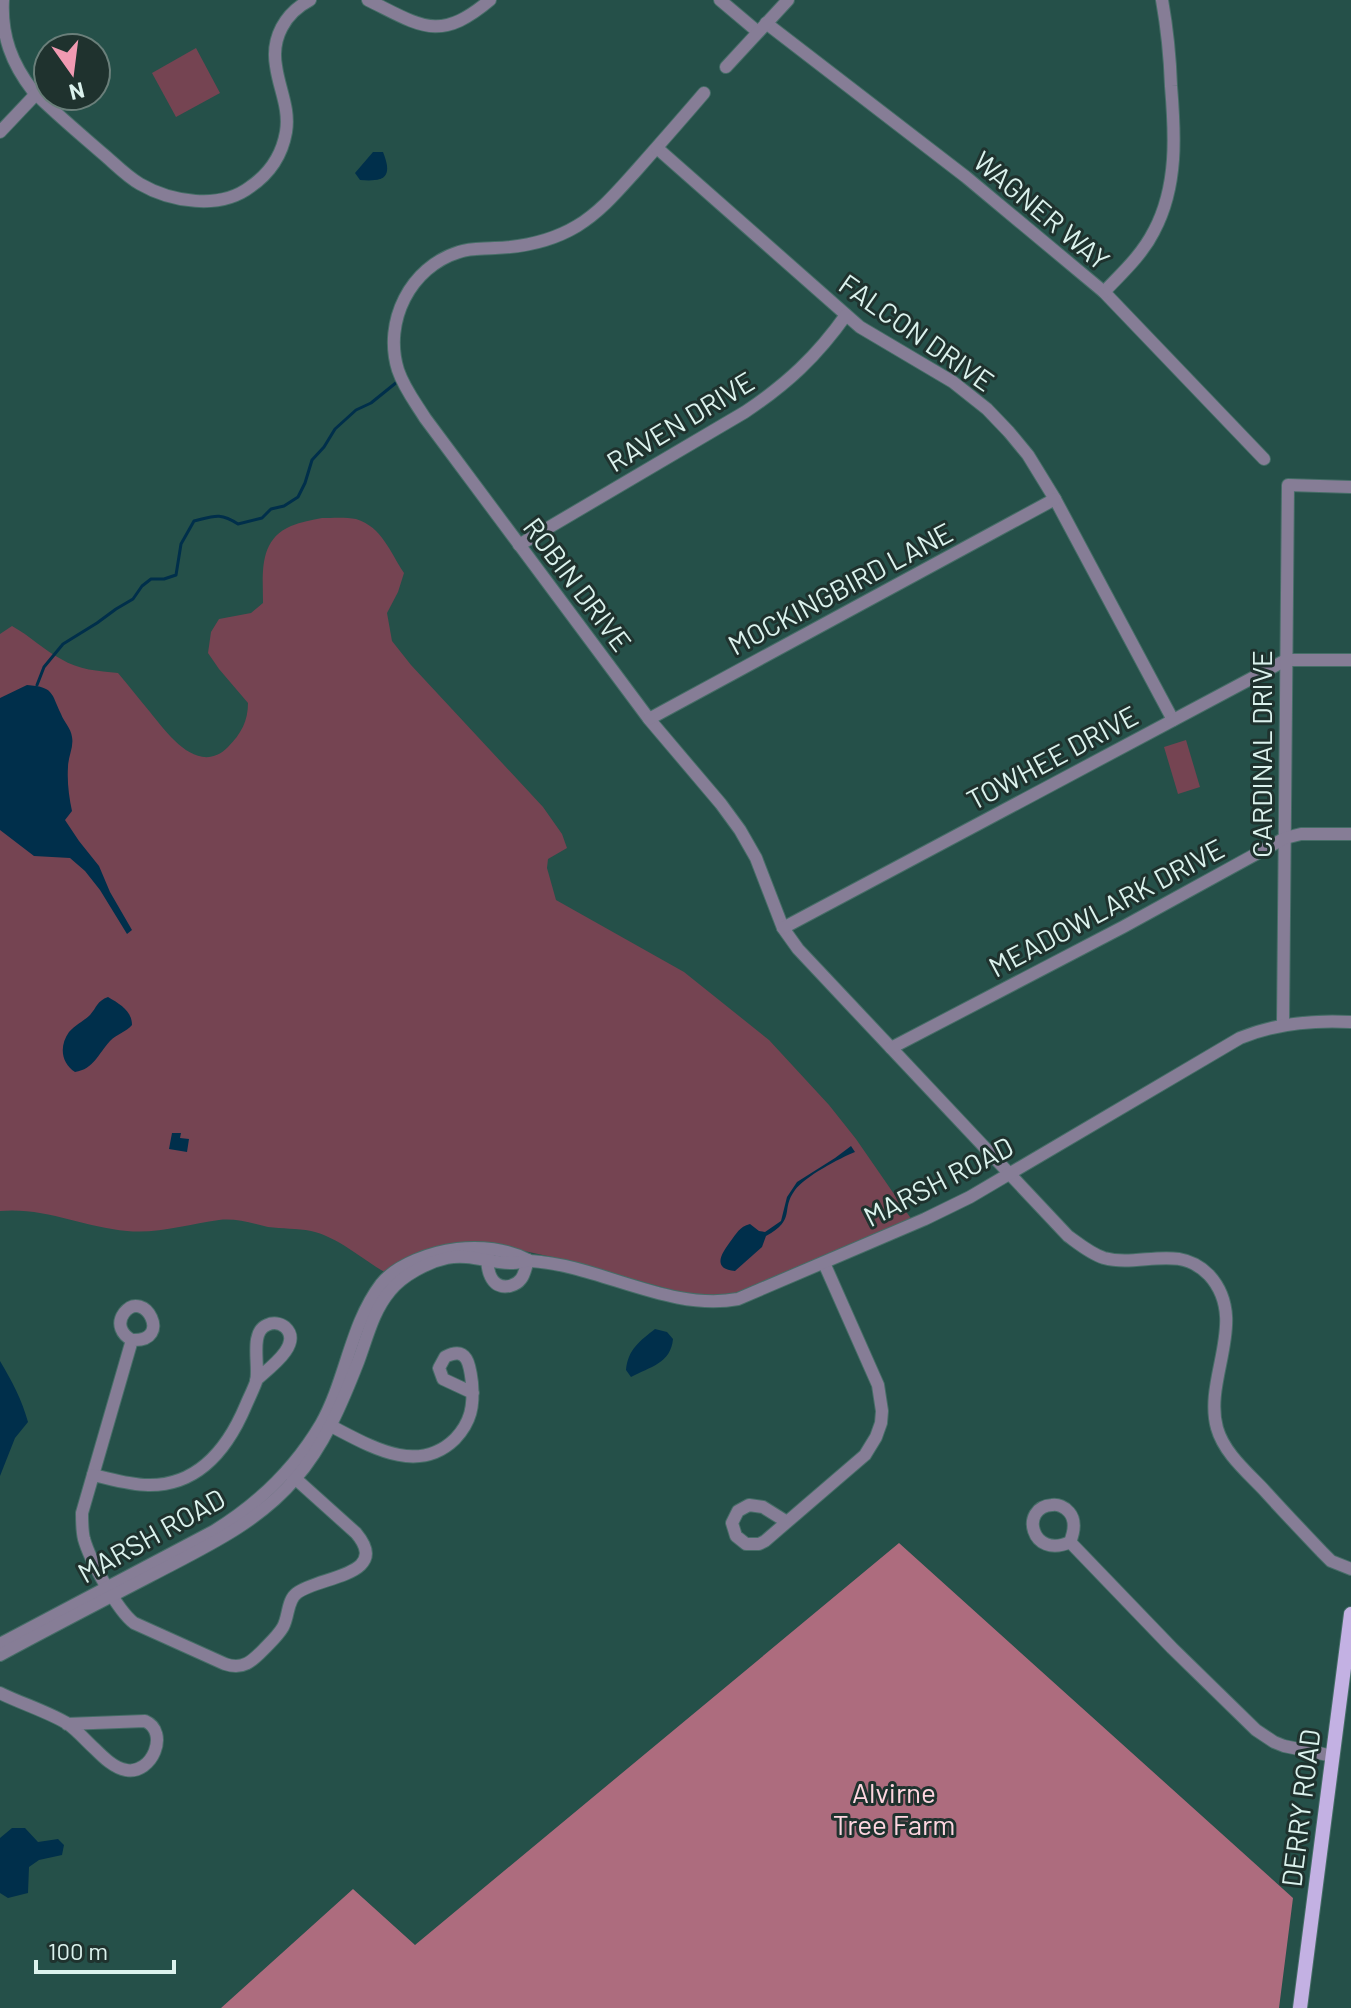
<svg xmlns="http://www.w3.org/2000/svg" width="1351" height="2008" font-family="Barlow,sans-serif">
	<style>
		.green { fill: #754452 }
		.forest { fill: #ad6c7e }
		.water { fill: #002f4b }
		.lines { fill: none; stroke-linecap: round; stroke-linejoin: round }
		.stream { stroke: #002f4b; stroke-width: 3 }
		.minor-casing { stroke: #466d67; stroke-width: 14 }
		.major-casing { stroke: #466d67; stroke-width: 16 }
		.minor { stroke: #867d96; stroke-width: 12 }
		.major { stroke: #c3b1e3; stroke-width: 14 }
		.labels { text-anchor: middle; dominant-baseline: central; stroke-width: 6; stroke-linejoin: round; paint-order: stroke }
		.street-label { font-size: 28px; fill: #dbf2ed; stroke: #1f322e }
		.park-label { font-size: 28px; fill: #fed6e0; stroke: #1f322e }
	</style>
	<rect width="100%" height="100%" fill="#255049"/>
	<!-- green -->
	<g class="green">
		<path d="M196,48L220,93L176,117L152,73Z"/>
		<path d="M322,518C332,518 346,517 356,519C382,527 390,552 404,573L398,592L387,613L392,641L411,665L543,807L562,834L567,848L548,859L547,868L556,900L684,972L769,1040L829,1105L856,1139L912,1220L730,1296H698L676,1291L552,1257L515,1249L443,1246L426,1250L411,1256L386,1273C362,1259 338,1237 311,1231C297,1228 282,1229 268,1227C252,1223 235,1218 219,1220C189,1224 158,1234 127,1231C83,1227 45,1207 0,1211V634L12,626C30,636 44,650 61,659C79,670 98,671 118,673C129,686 139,699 150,712C167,733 198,777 228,747C241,734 248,721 248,703L219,669L208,653L211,632L219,619L251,613L263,603C263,574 258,540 291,526C301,522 312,520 322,518Z"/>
		<path d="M1186,740L1200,787L1178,794L1164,747Z"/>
	</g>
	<!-- forest -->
	<path class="forest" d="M899,1543L1293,1898L1279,2008H221L353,1889L415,1945Z"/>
	<!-- water -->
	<g class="water">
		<path d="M373,152H383C393,177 385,182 360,180L355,173Z"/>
		<path d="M27,685C54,687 51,693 61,714C64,722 71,728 72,737C74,747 68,757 68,767C67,782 69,797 72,811L65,820L79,841L99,866L110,892L132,930L127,934L100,890L85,871L70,858L34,856L0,830V698Z"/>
		<path d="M108,997C120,1004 132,1011 132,1025C126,1032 117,1034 110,1041C98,1054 94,1069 75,1072C61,1063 59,1046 69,1032C75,1025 84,1021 90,1015C97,1007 97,1001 108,997Z"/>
		<path d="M172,1133H181L180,1138L189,1139L187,1152L169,1149Z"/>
		<path d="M851,1146L855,1152C840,1158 804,1177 795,1190C780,1210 797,1219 766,1236L762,1247L735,1271C712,1269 721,1254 730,1242C737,1233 739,1227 750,1224L759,1231L765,1232L781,1221L787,1197L797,1182L835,1158Z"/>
		<path d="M655,1329L667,1332L673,1339C671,1363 650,1367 631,1377L626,1370C628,1349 640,1341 655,1329Z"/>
		<path d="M0,1361C12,1381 22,1400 28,1422L15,1438L0,1476Z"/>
		<path d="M12,1828H25L38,1842L58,1839L64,1845L62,1855L39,1860L29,1867L28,1893L8,1898L0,1893V1838Z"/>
	</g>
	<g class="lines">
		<!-- stream -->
		<path class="stream" d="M37,685L44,667L63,644L97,623L116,609L133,599L142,586L151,579H164L176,575L181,544L194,521C214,516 220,512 238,524L262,518L271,509L284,506L298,497L305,483L312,460L324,447L335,429L356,410L371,403L397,382"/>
		<defs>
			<g id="minor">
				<path d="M3,0C1,36 12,64 33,91C55,113 79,133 102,153C114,163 126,176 140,184C171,202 220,210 250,187C269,174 282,155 286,132C290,108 279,89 276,66C271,38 285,13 310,0"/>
				<path d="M368,0C421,26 439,43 490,0"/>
				<path d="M720,0L758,32"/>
				<path d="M766,23L966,177L1104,292L1264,459"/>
				<path d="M726,67L788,0"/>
				<path d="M704,93C681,120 658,146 635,172C617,192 600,212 577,226C552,241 523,247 495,248C483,249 470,248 459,252C410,267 383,322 398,370C404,388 415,402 425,418L649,719L721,804L740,830L756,858L783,928L798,949L1068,1236C1079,1244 1091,1254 1104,1258C1140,1268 1178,1243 1209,1275C1250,1320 1203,1378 1217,1428C1224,1453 1247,1472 1264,1490C1283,1511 1303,1532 1322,1552L1331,1561L1351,1569"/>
				<path d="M0,132L36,94"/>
				<path d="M657,148L860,327L953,382L987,409L1009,432L1028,455L1055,499L1173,720"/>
				<path d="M1104,292C1122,273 1142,255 1154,231C1178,186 1175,134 1171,86C1170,57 1167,28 1162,0"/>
				<path d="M519,545L745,412C787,384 817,356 846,315"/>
				<path d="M649,719L1055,499"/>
				<path d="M783,928L1286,660H1351"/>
				<path d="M1283,1024L1288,485L1351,487"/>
				<path d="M891,1048L1123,927L1285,838L1301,834H1351"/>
				<path d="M488,1254C486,1268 490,1290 510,1286C514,1285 518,1283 521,1279C525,1274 526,1266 528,1260"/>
				<path d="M132,1340C174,1342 144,1287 124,1313C116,1324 122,1335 132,1340L82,1513C82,1522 82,1531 84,1539C90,1560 117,1610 134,1623L225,1664C245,1671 254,1659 267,1646C273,1640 279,1634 283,1627C289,1616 287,1600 297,1593C319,1576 392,1576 356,1533L287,1471"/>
				<path d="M325,1423C364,1442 415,1478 455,1439C471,1422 474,1406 472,1383C470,1366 468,1345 445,1357L439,1368L443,1379L473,1393"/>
				<path d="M93,1475C111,1479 130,1485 148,1485C199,1486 228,1448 246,1405C249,1398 253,1390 256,1382C260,1366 249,1332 267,1325C273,1322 280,1323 285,1327C304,1344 268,1369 256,1380"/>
				<path d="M787,1522L763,1507L749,1505L738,1511L732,1523L736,1536L746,1544H759L765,1541L787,1522L865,1455L876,1437L881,1423L882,1411L878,1385L824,1263"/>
				<path d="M1070,1542C1031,1560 1019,1507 1052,1505C1058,1504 1065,1507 1069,1512C1076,1520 1074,1532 1070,1542L1172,1648L1256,1730L1274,1742L1284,1746L1333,1756"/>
				<path d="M0,1644L214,1531C258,1504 295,1468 321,1424C346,1380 350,1325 381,1284C397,1264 432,1252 457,1249C480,1246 507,1249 528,1260"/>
				<path d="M0,1655C50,1628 100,1602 150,1576C201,1549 257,1524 295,1479C324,1446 342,1403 358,1362C367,1338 373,1311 390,1291C403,1275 428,1262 447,1258C470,1253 491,1264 513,1263C519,1263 525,1260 531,1261C599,1265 670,1312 738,1299L925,1219L970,1197L1240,1038C1276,1023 1313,1020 1351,1022"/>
				<path d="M0,1693C20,1703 51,1713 68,1724C78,1731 86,1741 95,1749C103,1757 114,1768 126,1770C152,1775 170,1732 145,1721L67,1724"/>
			</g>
			<path id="major" d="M1300,2008L1351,1614"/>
		</defs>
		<!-- minor casing -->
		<use href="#minor" class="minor-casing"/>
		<!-- major casing -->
		<use href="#major" class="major-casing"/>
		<!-- minor -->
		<use href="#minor" class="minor"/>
		<!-- major -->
		<use href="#major" class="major"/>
	</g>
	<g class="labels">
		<!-- street labels -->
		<g class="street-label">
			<text transform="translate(1042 210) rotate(40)">WAGNER WAY</text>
			<text transform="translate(917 332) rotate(35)">FALCON DRIVE</text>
			<text transform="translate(680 421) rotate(-31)">RAVEN DRIVE</text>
			<text transform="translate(578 584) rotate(53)">ROBIN DRIVE</text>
			<text transform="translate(840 588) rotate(-28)">MOCKINGBIRD LANE</text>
			<text transform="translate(1261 754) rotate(-90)">CARDINAL DRIVE</text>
			<text transform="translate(1052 757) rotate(-28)">TOWHEE DRIVE</text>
			<text transform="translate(1106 907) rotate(-28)">MEADOWLARK DRIVE</text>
			<text transform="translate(938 1181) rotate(-27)">MARSH ROAD</text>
			<text transform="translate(151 1535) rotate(-29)">MARSH ROAD</text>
			<text transform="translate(1300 1808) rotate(-83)">DERRY ROAD</text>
		</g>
		<!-- park labels -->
		<g class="park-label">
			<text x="894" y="1792">Alvirne<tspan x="894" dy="32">Tree Farm</tspan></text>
		</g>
	</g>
	<!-- north arrow -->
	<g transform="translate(72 72) rotate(166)"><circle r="38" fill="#1f322e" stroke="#6a7f7a" stroke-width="2"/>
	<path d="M0-6L14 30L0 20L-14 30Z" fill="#f19ab2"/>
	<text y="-12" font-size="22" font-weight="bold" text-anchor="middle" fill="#dbf2ed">N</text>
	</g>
	<!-- scale -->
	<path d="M36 1960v12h138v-12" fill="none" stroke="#dbf2ed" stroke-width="4"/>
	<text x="48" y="1960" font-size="24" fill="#dbf2ed" stroke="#1f322e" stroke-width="6" paint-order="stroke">100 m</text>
</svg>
